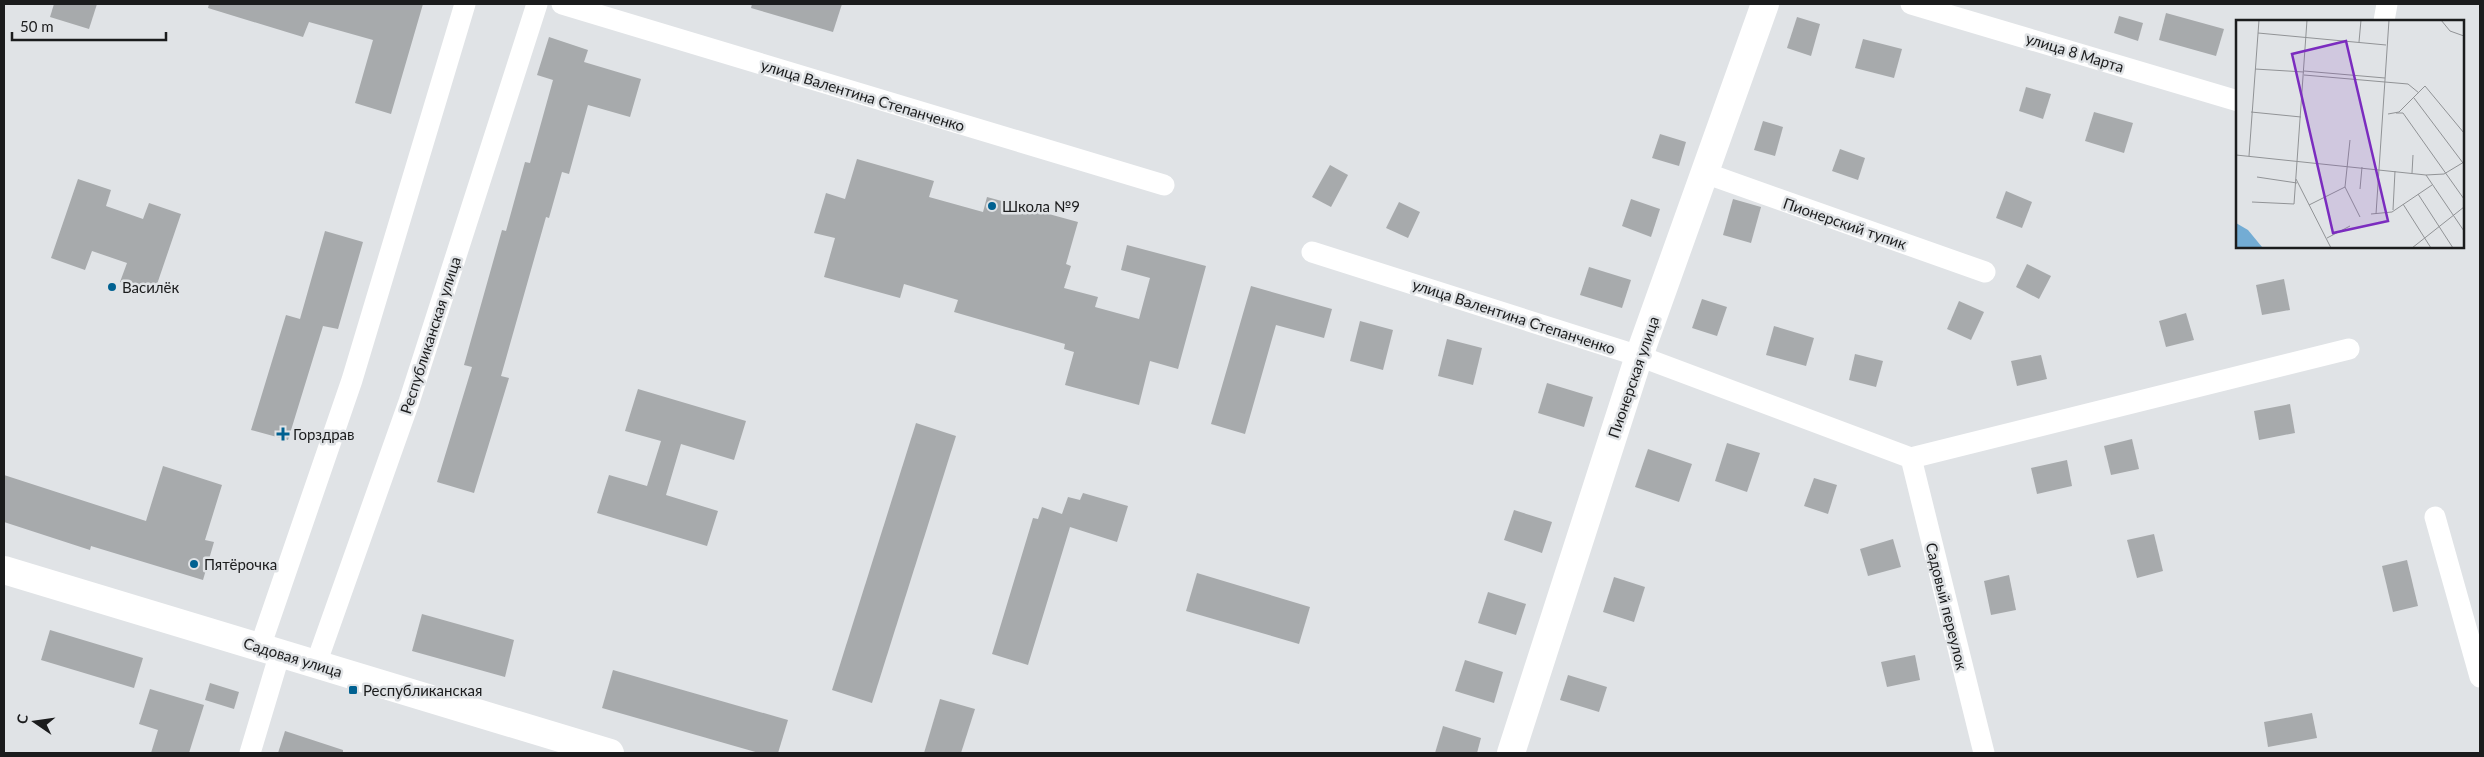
<svg xmlns="http://www.w3.org/2000/svg" width="2484" height="757" font-family="Lato,sans-serif">
	<style>
		.building { fill: #a7aaac }
		.lines { fill: none; stroke-linecap: round; stroke-linejoin: round }
		.street { stroke: #fff; stroke-width: 21 }
		.secondary { stroke: #fff; stroke-width: 28 }
		.poi-dot { fill: #006191; stroke: #e0e3e6; stroke-width: 2 }
		.labels { text-anchor: middle; dominant-baseline: central; stroke-width: 5; stroke-linejoin: round; paint-order: stroke }
		.street-label { font-size: 15px; fill: #1b1c1d; stroke: #e0e3e6 }
		.poi-label { font-size: 15px; fill: #1b1c1d; stroke: #e0e3e6; text-anchor: start }
		.inset-road { fill: none; stroke: #919396; stroke-width: 1 }
		.view { fill: #7b2cbf; fill-opacity: 0.15; stroke: #7b2cbf; stroke-width: 2.5 }
		.inset-edge { fill: none; stroke: #1b1c1d; stroke-width: 2.5 }
	</style>
	<rect width="100%" height="100%" fill="#e0e3e6"/>
	<!-- building -->
	<g class="building">
		<path d="M54,4H97L89,29L50,17Z"/>
		<path d="M209,4H423L391,114L355,103L373,40L309,22L303,37L208,8Z"/>
		<path d="M752,4H842L833,32L751,8Z"/>
		<path d="M2166,13L2224,29L2216,56L2159,40Z"/>
		<path d="M2119,16L2143,23L2138,41L2114,33Z"/>
		<path d="M1797,17L1820,24L1811,56L1787,48Z"/>
		<path d="M549,37L588,50L584,62L641,79L630,117L588,105L569,174L562,172L549,218L546,217L501,376L509,378L474,493L437,482L472,367L464,365L502,230L506,231L525,162L530,163L553,80L537,75Z"/>
		<path d="M1863,39L1902,49L1894,78L1855,68Z"/>
		<path d="M2026,87L2051,94L2043,119L2019,111Z"/>
		<path d="M2094,112L2133,123L2124,153L2085,141Z"/>
		<path d="M1763,121L1783,127L1775,156L1754,150Z"/>
		<path d="M1660,134L1686,142L1679,166L1652,158Z"/>
		<path d="M1840,149L1865,158L1858,180L1832,171Z"/>
		<path d="M857,159L934,181L929,197L983,212L987,197L1078,222L1066,264L1071,266L1064,288L1098,297L1095,307L1139,319L1150,278L1121,270L1127,245L1206,266L1178,369L1150,361L1139,405L1065,385L1074,352L1064,349L1065,344L954,312L958,300L904,284L900,298L824,277L835,238L814,233L826,193L845,199Z"/>
		<path d="M1330,165L1348,175L1331,207L1312,197Z"/>
		<path d="M78,179L111,190L106,206L143,219L149,203L181,214L154,293L120,282L127,263L92,251L85,270L51,258Z"/>
		<path d="M2006,191L2032,202L2022,228L1996,218Z"/>
		<path d="M1631,199L1660,209L1651,237L1622,226Z"/>
		<path d="M1733,199L1761,207L1751,243L1723,235Z"/>
		<path d="M1399,202L1420,212L1408,238L1386,228Z"/>
		<path d="M325,231L363,242L338,329L323,326L288,440L251,430L286,315L300,319Z"/>
		<path d="M2027,264L2051,276L2039,299L2016,287Z"/>
		<path d="M1589,267L1631,280L1622,308L1580,295Z"/>
		<path d="M2284,279L2290,310L2262,315L2256,285Z"/>
		<path d="M1251,286L1332,309L1324,338L1276,325L1245,434L1211,424Z"/>
		<path d="M1702,299L1727,307L1717,336L1692,328Z"/>
		<path d="M1959,301L1984,312L1971,340L1947,329Z"/>
		<path d="M2186,313L2194,340L2166,347L2159,321Z"/>
		<path d="M1360,321L1393,330L1383,370L1350,361Z"/>
		<path d="M1774,326L1814,338L1806,366L1766,355Z"/>
		<path d="M1447,339L1482,348L1473,385L1438,376Z"/>
		<path d="M1855,354L1883,361L1876,387L1849,380Z"/>
		<path d="M2041,355L2047,379L2017,386L2011,361Z"/>
		<path d="M1547,383L1593,397L1584,427L1538,413Z"/>
		<path d="M638,389L746,421L734,460L681,444L666,495L718,511L707,546L597,513L609,475L647,486L661,441L625,431Z"/>
		<path d="M2290,404L2295,433L2259,440L2254,411Z"/>
		<path d="M916,423L956,436L872,703L832,690Z"/>
		<path d="M2132,439L2139,469L2111,475L2104,446Z"/>
		<path d="M1727,443L1760,453L1747,492L1715,481Z"/>
		<path d="M1648,449L1692,464L1679,502L1635,487Z"/>
		<path d="M2067,460L2072,486L2037,494L2031,468Z"/>
		<path d="M163,466L222,485L205,540L214,542L203,580L91,546L90,550L4,522V475L146,521Z"/>
		<path d="M1814,478L1837,485L1828,514L1804,506Z"/>
		<path d="M1083,493L1128,506L1117,542L1070,527L1028,665L992,654L1033,518L1038,519L1042,507L1062,514L1068,497L1080,500Z"/>
		<path d="M1514,510L1552,522L1542,553L1504,540Z"/>
		<path d="M2154,534L2163,571L2137,578L2127,540Z"/>
		<path d="M1893,539L1901,567L1868,576L1860,549Z"/>
		<path d="M2407,560L2418,606L2393,612L2382,566Z"/>
		<path d="M1197,573L1310,607L1299,644L1186,611Z"/>
		<path d="M2009,575L2016,610L1991,615L1984,581Z"/>
		<path d="M1614,577L1645,587L1634,622L1603,612Z"/>
		<path d="M1488,592L1526,604L1516,635L1478,623Z"/>
		<path d="M422,614L514,640L505,677L412,651Z"/>
		<path d="M50,630L143,658L134,688L41,660Z"/>
		<path d="M1915,655L1920,680L1887,687L1881,662Z"/>
		<path d="M1465,660L1503,672L1494,703L1455,691Z"/>
		<path d="M613,670L788,720L778,753H759L602,708Z"/>
		<path d="M1568,675L1607,687L1599,712L1560,700Z"/>
		<path d="M210,683L239,692L234,709L205,700Z"/>
		<path d="M150,689L204,705L189,753H151L158,730L139,724Z"/>
		<path d="M940,699L975,709L961,753H924Z"/>
		<path d="M2312,713L2317,738L2268,747L2264,722Z"/>
		<path d="M1443,726L1481,738L1477,753H1435Z"/>
		<path d="M285,731L343,750V753H278Z"/>
	</g>
	<g class="lines">
		<!-- street -->
		<g class="street">
			<path d="M562,4L1164,185"/>
			<path d="M1911,4L2238,101"/>
			<path d="M2384,21L2387,4"/>
			<path d="M1705,173L1985,272"/>
			<path d="M1312,252L1639,356L1911,458"/>
			<path d="M1911,458L2349,349"/>
			<path d="M1911,458L1984,753"/>
			<path d="M2435,517L2480,677"/>
			<path d="M260,647L352,380L465,4"/>
			<path d="M316,664L409,402L537,4"/>
			<path d="M250,753L280,653"/>
		</g>
		<!-- secondary -->
		<g class="secondary">
			<path d="M4,570L610,753"/>
			<path d="M1511,753L1639,356L1765,4"/>
		</g>
	</g>
	<!-- markers -->
	<g class="poi-dot">
		<circle cx="992" cy="206" r="5"/>
		<circle cx="112" cy="287" r="5"/>
		<path d="M280.5 426.5h5v5h5v5h-5v5h-5v-5h-5v-5h5z"/>
		<circle cx="194" cy="564" r="5"/>
		<rect x="348" y="685" width="10" height="10" rx="2.5"/>
	</g>
	<g class="labels">
		<!-- street labels -->
		<g class="street-label">
			<text transform="translate(2075 52) rotate(17)">улица 8 Марта</text>
			<text transform="translate(863 95) rotate(17)">улица Валентина Степанченко</text>
			<text transform="translate(1845 223) rotate(19)">Пионерский тупик</text>
			<text transform="translate(1514 316) rotate(18)">улица Валентина Степанченко</text>
			<text transform="translate(430 335) rotate(-72)">Республиканская улица</text>
			<text transform="translate(1633 377) rotate(-71)">Пионерская улица</text>
			<text transform="translate(1947 606) rotate(76)">Садовый переулок</text>
			<text transform="translate(293 657) rotate(17)">Садовая улица</text>
		</g>
		<!-- poi labels -->
		<g class="poi-label">
			<text x="1002" y="206">Школа №9</text>
			<text x="122" y="287">Василёк</text>
			<text x="293" y="434">Горздрав</text>
			<text x="204" y="564">Пятёрочка</text>
			<text x="363" y="690">Республиканская</text>
		</g>
	</g>
	<!-- overview -->
	<g transform="translate(2236 20)">
		<rect width="228" height="228" fill="#e0e3e6"/>
		<path d="M0,203L12,210L26,227H0Z" fill="#73acd4"/>
		<path class="inset-road" d="M205,0L214,11L228,16M22,13L150,25M123,22L125,0M19,49L68,52M68,51L149,58M68,55L172,64L183,73M178,78L227,143M15,92L65,97M160,93H167L228,179M152,94L163,92L189,66L228,113M0,135L190,155L208,154L228,142M13,136L23,0M176,153L177,135M190,155L228,211M21,157L61,163M60,159L95,228M109,167L114,120M109,167L124,197M124,169L126,147M182,174L217,228M16,182L58,184L71,0M167,184L195,228M73,185L109,167M157,190L159,151M135,194L156,192L196,165M140,194L153,0M91,218L114,206M176,228L228,187"/>
		<path class="view" d="M110,21L152,201L97,213L56,34Z"/>
		<rect width="228" height="228" class="inset-edge"/>
	</g>
	<!-- border -->
	<rect width="2484" height="757" fill="none" stroke="#1b1c1d" stroke-width="10"/>
	<!-- north arrow -->
	<g transform="translate(35 722) rotate(283)" stroke="#e0e3e6" stroke-width="4" paint-order="stroke">
	<path d="M0-4L9 19L0 12L-9 19Z" fill="#1b1c1d"/>
	<text y="-8" font-size="14" font-weight="bold" text-anchor="middle" fill="#1b1c1d">С</text>
	</g>
	<!-- scale -->
	<path d="M12 32v8h154v-8" fill="none" stroke="#1b1c1d" stroke-width="2.5"/>
	<text x="20" y="32" font-size="15" fill="#1b1c1d" stroke="#e0e3e6" stroke-width="4" paint-order="stroke">50 m</text>
</svg>
